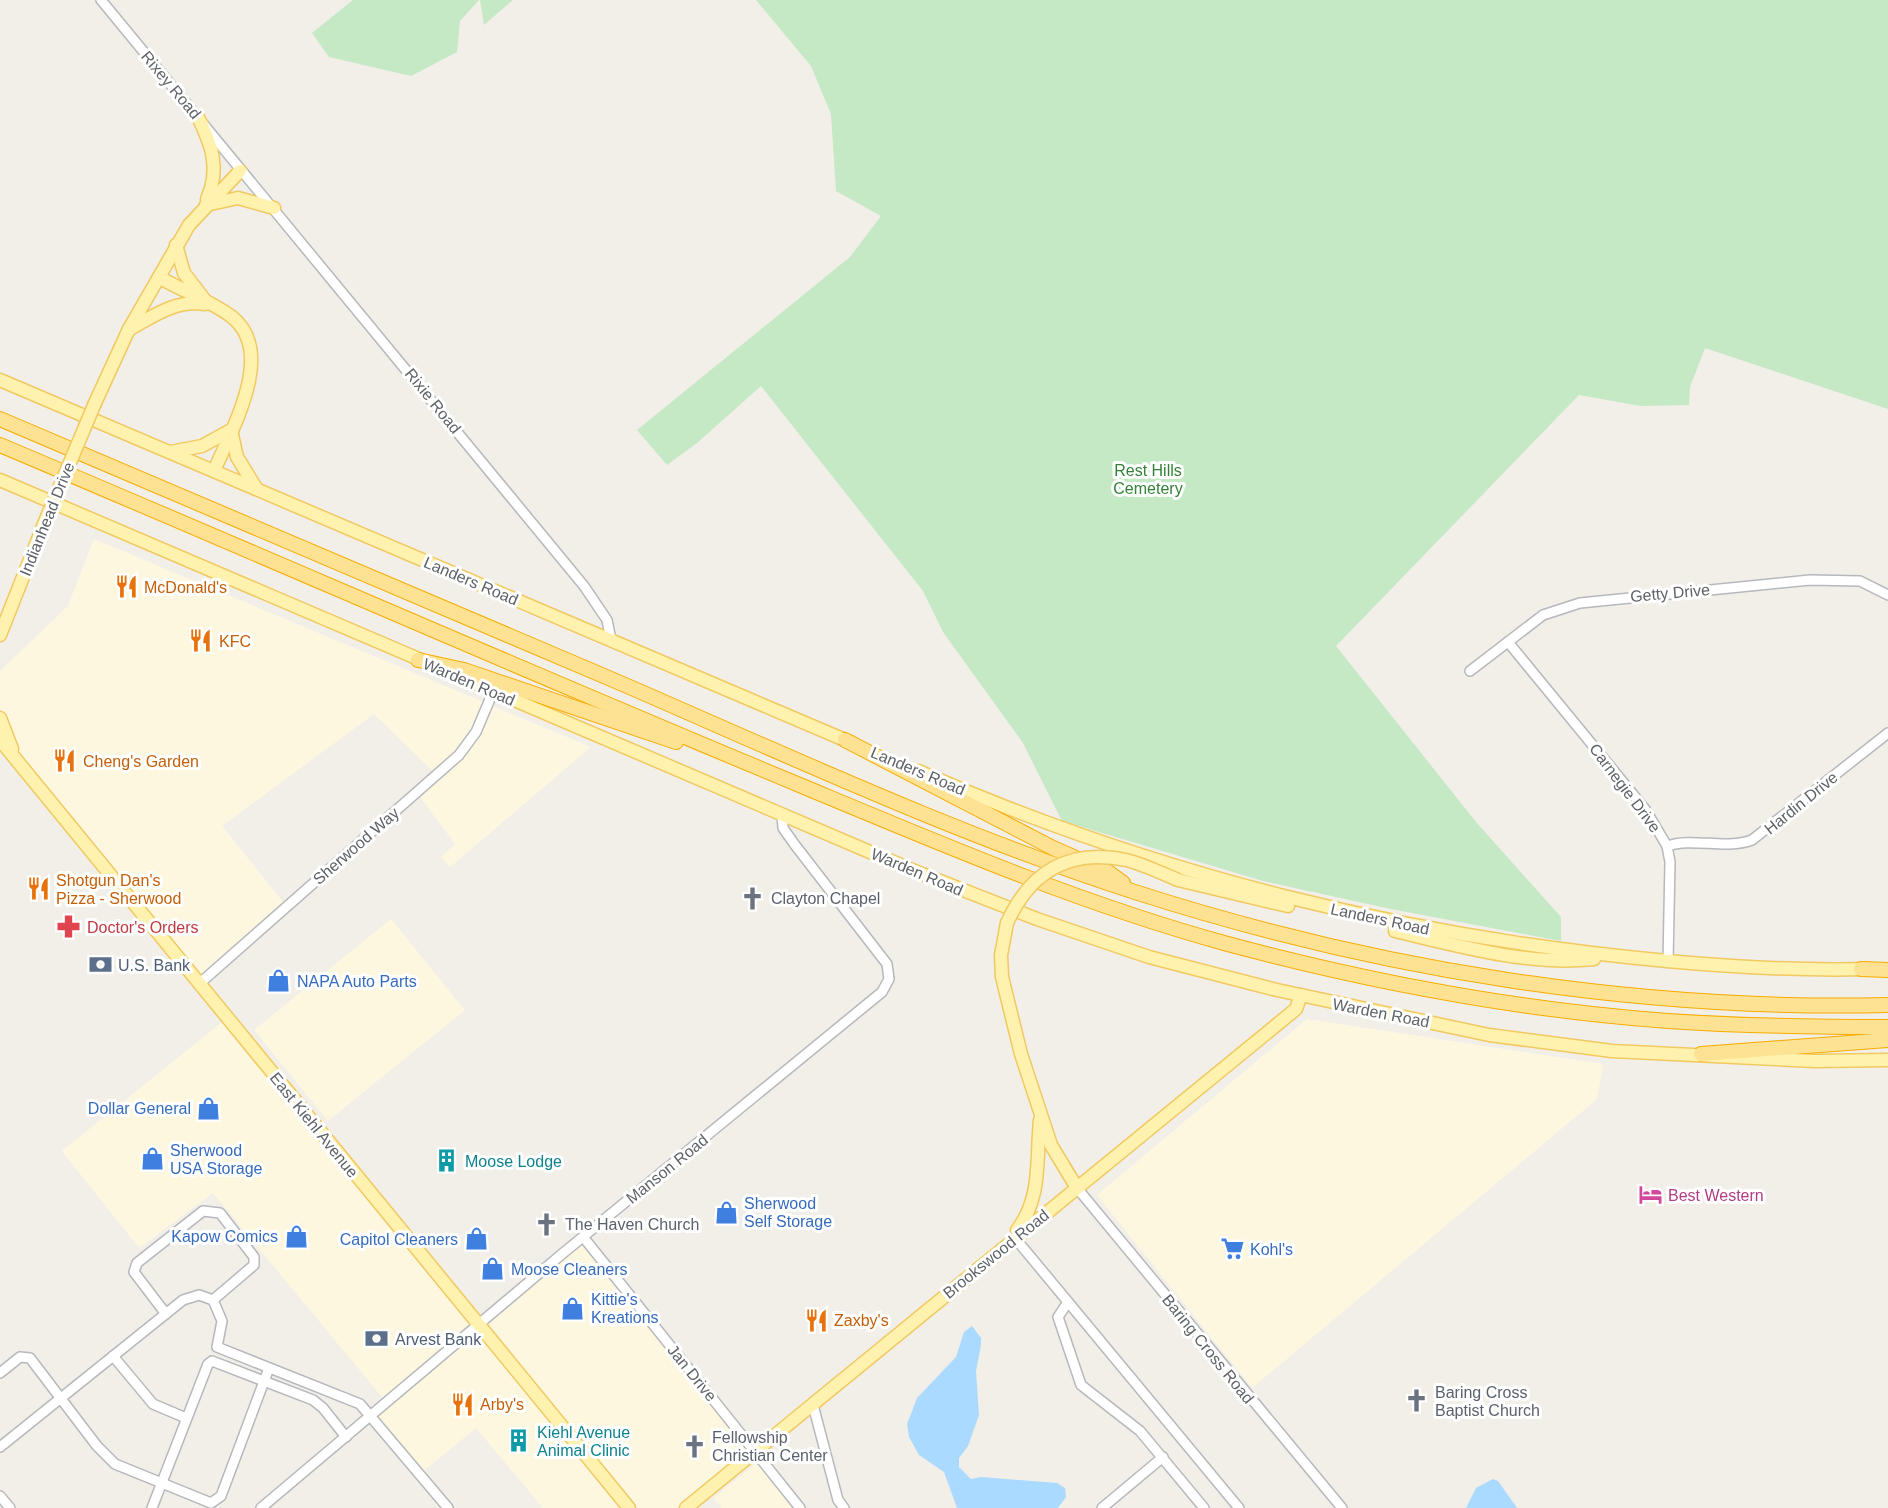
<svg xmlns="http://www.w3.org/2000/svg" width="1888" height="1508" font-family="Helvetica,sans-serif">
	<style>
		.commercial { fill: #fef7e0 }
		.green { fill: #c5e8c5 }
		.water { fill: #aadaff }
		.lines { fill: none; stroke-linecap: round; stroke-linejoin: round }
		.minor-casing { stroke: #b5b8bc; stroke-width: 12 }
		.major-casing { stroke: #f2c960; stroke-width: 15 }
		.highway-casing { stroke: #f9ab00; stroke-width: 16 }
		.minor { stroke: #fff; stroke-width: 9 }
		.major { stroke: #fff2af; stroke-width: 12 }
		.highway { stroke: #fde293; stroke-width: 14 }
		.major-bridge-casing { stroke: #f2c960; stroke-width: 15; stroke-linecap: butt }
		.major-bridge { stroke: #fff2af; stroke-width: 12 }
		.labels { text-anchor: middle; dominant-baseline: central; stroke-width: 6; stroke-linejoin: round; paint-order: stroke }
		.street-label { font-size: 16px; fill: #5f6368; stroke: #fff }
		.park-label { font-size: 16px; fill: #348238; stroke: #fff }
		.food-label { font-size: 16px; fill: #c56008; stroke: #fff; text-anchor: start }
		.worship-label { font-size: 16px; fill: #5b616d; stroke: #fff; text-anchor: start }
		.health-label { font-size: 16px; fill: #be3a42; stroke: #fff; text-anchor: start }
		.service-label { font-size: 16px; fill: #4e5e75; stroke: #fff; text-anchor: start }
		.shop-label { font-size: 16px; fill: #366cbe; stroke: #fff; text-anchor: start }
		.culture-label { font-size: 16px; fill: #0d838f; stroke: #fff; text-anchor: start }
		.hotel-label { font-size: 16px; fill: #b23c85; stroke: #fff; text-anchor: start }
	</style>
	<rect width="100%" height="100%" fill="#f1efe8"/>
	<!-- commercial -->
	<g class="commercial">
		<path d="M94,539L591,747L450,867L441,857L455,844L417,793L437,775L374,714L222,826L287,907L202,988L19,763L0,718V671L68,606Z"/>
		<path d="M391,919L465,1010L328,1121L254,1030Z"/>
		<path d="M227,1018L479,1326L584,1238L759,1449L687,1508H543L476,1428L420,1474L372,1416V1407L382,1397L213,1193L139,1248L62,1151Z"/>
		<path d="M1307,1019L1603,1064L1597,1099L1252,1388L1097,1195Z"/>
		<path d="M763,1458L804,1508H722L713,1498Z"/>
	</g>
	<!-- green -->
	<g class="green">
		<path d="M353,0H479L460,21L457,52L411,76L329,57L312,33Z"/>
		<path d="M480,0H513L484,25Z"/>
		<path d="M756,0H1888V409L1705,348L1690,387L1689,405L1641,406L1579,395L1336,646L1476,822L1561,917V941L1391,909L1263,881L1062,821L1023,743L943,632L923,591L761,386L697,443L667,465L637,430L850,257L881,216L836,191L831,114L811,66Z"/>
	</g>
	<!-- water -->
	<g class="water">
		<path d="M972,1326L981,1338V1345L976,1371L979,1415L968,1446L959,1458V1467L971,1479L981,1477L1057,1483L1065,1488L1066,1497L1058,1508H957L944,1472L919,1455L909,1437L907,1424L917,1398L956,1357L964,1332Z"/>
		<path d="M1493,1479L1498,1481L1517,1508H1466L1476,1488Z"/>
	</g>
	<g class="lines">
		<defs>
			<g id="minor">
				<path d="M101,0L584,586L607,620L611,640"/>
				<path d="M1508,642L1645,809L1667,846L1670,862L1668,961"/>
				<path d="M1470,671L1543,615L1580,603L1810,580L1860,581L1888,595"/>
				<path d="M1667,846C1694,837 1724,850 1752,840L1888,733"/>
				<path d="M199,984L459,755L476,732L493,692"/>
				<path d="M1077,1188L1342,1508"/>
				<path d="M584,1238L800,1508"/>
				<path d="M1015,1238L1239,1508"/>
				<path d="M1068,1302L1058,1317L1081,1385L1140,1431L1204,1508"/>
				<path d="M166,1314L134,1272L137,1263L203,1211L220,1213L254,1257V1265L213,1300"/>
				<path d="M113,1356L153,1404L186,1418"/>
				<path d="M0,1373L20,1357L30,1358L97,1446L115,1464L211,1503L221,1496L269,1368"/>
				<path d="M813,1405L838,1500L844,1508"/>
				<path d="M0,1447L183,1300L199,1295L213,1300L222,1321L217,1347L360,1404L448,1508"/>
				<path d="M0,1496L10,1508"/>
				<path d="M152,1508L208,1364L212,1361L313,1400L323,1408L346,1437"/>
				<path d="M261,1508L562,1254L882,992L889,979L887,964L795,845L783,828L782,815"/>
				<path d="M1102,1508L1163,1457"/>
			</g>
			<g id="major">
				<path d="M197,115C211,143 221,168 207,199"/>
				<path d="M206,205L238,198L274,208"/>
				<path d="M176,245L184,273L204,299"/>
				<path d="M159,277C182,291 210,300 232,317C277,353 231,430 214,471"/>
				<path d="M130,329C155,315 175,300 205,304"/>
				<path d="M0,380L852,743"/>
				<path d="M95,403L129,329L189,225L240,171"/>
				<path d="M170,452L202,446L231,430L237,457L256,488"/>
				<path d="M0,480L912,870L1037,919L1149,957L1277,990L1489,1035L1612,1051L1815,1061L1888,1060"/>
				<path d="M0,635L44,524"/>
				<path d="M0,718L12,749"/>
				<path d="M0,740L629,1508"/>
				<path d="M918,771C1160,876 1405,937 1667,961C1734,967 1802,971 1869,969"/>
				<path d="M1178,880L1288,906"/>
				<path d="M1007,923L1001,955L1002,977L1021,1054L1051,1145L1077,1188"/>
				<path d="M1395,931C1458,946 1529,966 1594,959"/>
				<path d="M1017,1230C1042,1198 1036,1159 1040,1120"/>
				<path d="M686,1508L1296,1009L1301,995"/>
			</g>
			<g id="highway">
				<path d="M0,419C205,508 412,594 618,682C789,756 960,836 1138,893C1379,970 1635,1011 1888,1005"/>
				<path d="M0,445C268,558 534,675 802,786C941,844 1079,903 1224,943C1369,982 1518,1010 1668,1021C1741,1026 1814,1027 1888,1027"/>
				<path d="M418,660L464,670L676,742"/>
				<path d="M845,740L1053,848L1108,872L1123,883"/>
				<path d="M1861,969L1888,970"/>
				<path d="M1701,1054L1888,1040"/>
			</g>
		</defs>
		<!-- minor casing -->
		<use href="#minor" class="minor-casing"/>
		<!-- major casing -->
		<use href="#major" class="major-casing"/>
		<!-- highway casing -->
		<use href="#highway" class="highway-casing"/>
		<!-- minor -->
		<use href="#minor" class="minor"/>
		<!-- major -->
		<use href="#major" class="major"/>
		<!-- highway -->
		<use href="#highway" class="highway"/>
		<defs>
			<g id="major-bridge">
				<path d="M44,524L95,403"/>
				<path d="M1007,923C1030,872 1069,848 1126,860C1143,864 1161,873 1178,880"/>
			</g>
		</defs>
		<!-- major-bridge casing -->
		<use href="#major-bridge" class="major-bridge-casing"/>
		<!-- major-bridge -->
		<use href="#major-bridge" class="major-bridge"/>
	</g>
	<!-- icons -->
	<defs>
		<symbol id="restaurant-bare" viewBox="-9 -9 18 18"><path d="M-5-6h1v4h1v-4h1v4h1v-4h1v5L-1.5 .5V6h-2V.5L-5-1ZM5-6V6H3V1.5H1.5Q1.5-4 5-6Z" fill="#e8710a" stroke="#fff" stroke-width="2.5" paint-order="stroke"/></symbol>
		<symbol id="church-bare" viewBox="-9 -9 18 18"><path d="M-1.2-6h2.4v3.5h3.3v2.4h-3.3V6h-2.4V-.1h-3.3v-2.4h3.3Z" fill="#6b7280" stroke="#fff" stroke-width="2.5" paint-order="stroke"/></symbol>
		<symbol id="pharmacy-bare" viewBox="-9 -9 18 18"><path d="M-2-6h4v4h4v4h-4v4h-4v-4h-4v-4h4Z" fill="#e0444e" stroke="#fff" stroke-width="2.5" paint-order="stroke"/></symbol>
		<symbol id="bank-bare" viewBox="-9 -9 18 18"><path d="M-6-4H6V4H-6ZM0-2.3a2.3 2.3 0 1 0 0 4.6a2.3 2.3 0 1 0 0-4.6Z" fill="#5c6f8a" stroke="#fff" stroke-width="2.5" paint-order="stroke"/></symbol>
		<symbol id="shop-bare" viewBox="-9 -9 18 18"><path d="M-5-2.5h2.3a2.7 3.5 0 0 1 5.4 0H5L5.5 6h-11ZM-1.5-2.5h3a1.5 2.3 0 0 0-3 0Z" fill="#3f7fe0" stroke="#fff" stroke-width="2.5" paint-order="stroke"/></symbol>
		<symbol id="building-bare" viewBox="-9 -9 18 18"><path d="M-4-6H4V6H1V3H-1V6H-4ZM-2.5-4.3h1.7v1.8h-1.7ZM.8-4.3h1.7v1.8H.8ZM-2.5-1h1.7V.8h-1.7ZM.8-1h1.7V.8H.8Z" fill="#0f9aa8" stroke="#fff" stroke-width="2.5" paint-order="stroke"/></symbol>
		<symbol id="hotel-bare" viewBox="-9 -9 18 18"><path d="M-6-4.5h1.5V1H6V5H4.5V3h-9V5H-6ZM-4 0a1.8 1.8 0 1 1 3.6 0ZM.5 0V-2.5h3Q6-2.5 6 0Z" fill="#d1479c" stroke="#fff" stroke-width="2.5" paint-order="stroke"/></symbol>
		<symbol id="supermarket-bare" viewBox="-9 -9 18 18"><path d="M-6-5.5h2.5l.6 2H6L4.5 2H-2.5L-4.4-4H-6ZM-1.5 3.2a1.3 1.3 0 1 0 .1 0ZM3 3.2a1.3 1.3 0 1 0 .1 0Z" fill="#3f7fe0" stroke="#fff" stroke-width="2.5" paint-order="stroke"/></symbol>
	</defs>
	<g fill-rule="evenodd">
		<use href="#restaurant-bare" x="110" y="570" width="33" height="33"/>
		<use href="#restaurant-bare" x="184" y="624" width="33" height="33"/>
		<use href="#restaurant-bare" x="48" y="744" width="33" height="33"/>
		<use href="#restaurant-bare" x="22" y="872" width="33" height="33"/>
		<use href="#church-bare" x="736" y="882" width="33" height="33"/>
		<use href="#pharmacy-bare" x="52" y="910" width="33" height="33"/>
		<use href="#bank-bare" x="84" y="948" width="33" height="33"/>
		<use href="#shop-bare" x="262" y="964" width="33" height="33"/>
		<use href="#shop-bare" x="192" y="1092" width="33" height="33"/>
		<use href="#shop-bare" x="136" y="1142" width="33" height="33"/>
		<use href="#building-bare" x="430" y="1144" width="33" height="33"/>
		<use href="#hotel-bare" x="1634" y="1178" width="33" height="33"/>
		<use href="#shop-bare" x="710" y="1196" width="33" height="33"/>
		<use href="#church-bare" x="530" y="1208" width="33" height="33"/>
		<use href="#shop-bare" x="280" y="1220" width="33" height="33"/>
		<use href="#shop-bare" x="460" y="1222" width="33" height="33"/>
		<use href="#supermarket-bare" x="1216" y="1232" width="33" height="33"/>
		<use href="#shop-bare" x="476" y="1252" width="33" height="33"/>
		<use href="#shop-bare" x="556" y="1292" width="33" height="33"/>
		<use href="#restaurant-bare" x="800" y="1304" width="33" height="33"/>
		<use href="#bank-bare" x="360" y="1322" width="33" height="33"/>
		<use href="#church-bare" x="1400" y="1384" width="33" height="33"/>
		<use href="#restaurant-bare" x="446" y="1388" width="33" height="33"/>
		<use href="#building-bare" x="502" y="1424" width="33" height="33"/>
		<use href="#church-bare" x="678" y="1430" width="33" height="33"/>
	</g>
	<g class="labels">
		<!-- street labels -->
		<g class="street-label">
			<text transform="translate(171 85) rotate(50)">Rixey Road</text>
			<text transform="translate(433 401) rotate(51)">Rixie Road</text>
			<text transform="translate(47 519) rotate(-68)">Indianhead Drive</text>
			<text transform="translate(471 581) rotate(23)">Landers Road</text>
			<text transform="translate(1670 593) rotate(-5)">Getty Drive</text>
			<text transform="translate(469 682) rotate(23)">Warden Road</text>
			<text transform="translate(918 771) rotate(23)">Landers Road</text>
			<text transform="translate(1625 788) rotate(53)">Carnegie Drive</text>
			<text transform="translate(1801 803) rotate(-39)">Hardin Drive</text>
			<text transform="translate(356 846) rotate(-41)">Sherwood Way</text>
			<text transform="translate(917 872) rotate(23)">Warden Road</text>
			<text transform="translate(1380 919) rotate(12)">Landers Road</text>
			<text transform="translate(1381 1013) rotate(11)">Warden Road</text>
			<text transform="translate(314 1125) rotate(51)">East Kiehl Avenue</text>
			<text transform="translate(667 1169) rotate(-39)">Manson Road</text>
			<text transform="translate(996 1254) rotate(-39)">Brookswood Road</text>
			<text transform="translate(1208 1349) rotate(51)">Baring Cross Road</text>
			<text transform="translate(692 1373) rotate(51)">Jan Drive</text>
		</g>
		<!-- park labels -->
		<g class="park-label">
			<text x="1148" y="470">Rest Hills<tspan x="1148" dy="18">Cemetery</tspan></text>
		</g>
		<!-- food labels -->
		<g class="food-label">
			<text x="144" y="587">McDonald's</text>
			<text x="219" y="641">KFC</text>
			<text x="83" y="761">Cheng's Garden</text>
			<text x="56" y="880">Shotgun Dan's<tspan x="56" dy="18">Pizza - Sherwood</tspan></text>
			<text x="834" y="1320">Zaxby's</text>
			<text x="480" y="1404">Arby's</text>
		</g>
		<!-- worship labels -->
		<g class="worship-label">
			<text x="771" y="898">Clayton Chapel</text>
			<text x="565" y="1224">The Haven Church</text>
			<text x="1435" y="1392">Baring Cross<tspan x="1435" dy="18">Baptist Church</tspan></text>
			<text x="712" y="1437">Fellowship<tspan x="712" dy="18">Christian Center</tspan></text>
		</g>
		<!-- health labels -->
		<g class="health-label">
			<text x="87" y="927">Doctor's Orders</text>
		</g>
		<!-- service labels -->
		<g class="service-label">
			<text x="118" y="965">U.S. Bank</text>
			<text x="395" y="1339">Arvest Bank</text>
		</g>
		<!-- shop labels -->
		<g class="shop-label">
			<text x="297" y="981">NAPA Auto Parts</text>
			<text x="191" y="1108" text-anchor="end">Dollar General</text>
			<text x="170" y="1150">Sherwood<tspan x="170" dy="18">USA Storage</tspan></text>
			<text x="744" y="1203">Sherwood<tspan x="744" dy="18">Self Storage</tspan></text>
			<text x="278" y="1236" text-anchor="end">Kapow Comics</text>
			<text x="458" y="1239" text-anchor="end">Capitol Cleaners</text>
			<text x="1250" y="1249">Kohl's</text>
			<text x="511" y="1269">Moose Cleaners</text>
			<text x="591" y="1299">Kittie's<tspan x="591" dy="18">Kreations</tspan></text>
		</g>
		<!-- culture labels -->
		<g class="culture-label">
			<text x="465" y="1161">Moose Lodge</text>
			<text x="537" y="1432">Kiehl Avenue<tspan x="537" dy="18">Animal Clinic</tspan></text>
		</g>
		<!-- hotel labels -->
		<g class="hotel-label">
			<text x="1668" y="1195">Best Western</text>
		</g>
	</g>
</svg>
